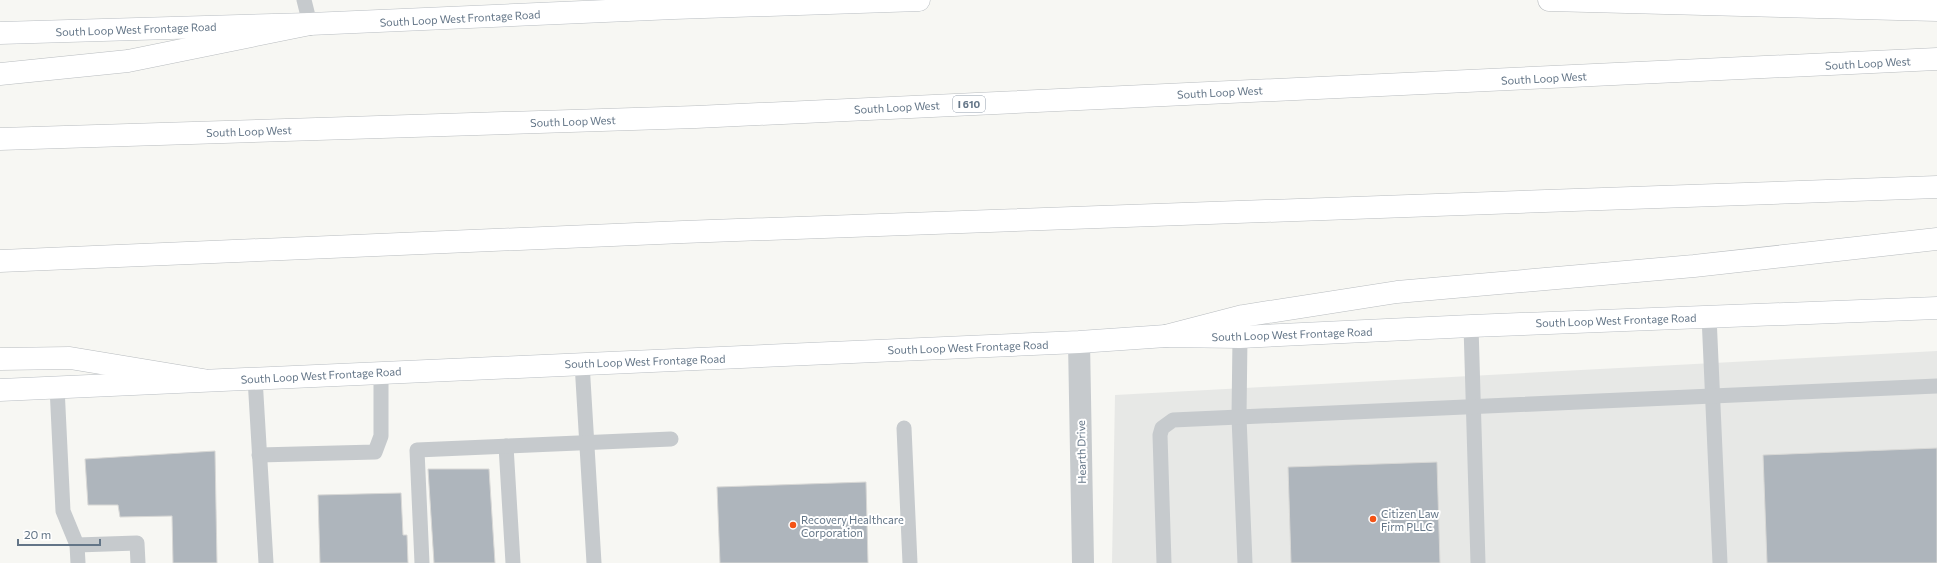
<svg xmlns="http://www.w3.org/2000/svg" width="1937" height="563" font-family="Commissioner,sans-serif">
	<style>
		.built { fill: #e7e8e6 }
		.building { fill: #aeb5bc; stroke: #d8d8d6 }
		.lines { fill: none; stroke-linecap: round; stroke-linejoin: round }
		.secondary-casing { stroke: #b8bdc2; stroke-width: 23 }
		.motorway-casing { stroke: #b8bcbf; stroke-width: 23 }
		.service { stroke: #c6cacd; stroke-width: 15 }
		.minor { stroke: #c6cacd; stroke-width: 22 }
		.secondary { stroke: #fff; stroke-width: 22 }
		.motorway { stroke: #fff; stroke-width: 22 }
		.poi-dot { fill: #f45316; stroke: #fff; stroke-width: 1.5 }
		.labels { text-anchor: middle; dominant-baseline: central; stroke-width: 4; stroke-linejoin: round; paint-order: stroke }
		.shield { fill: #fff; stroke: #929eab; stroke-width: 1 }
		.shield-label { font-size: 10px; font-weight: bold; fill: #637587 }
		.street-label { font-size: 11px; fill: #637587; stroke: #fff }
		.poi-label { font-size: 11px; fill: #637587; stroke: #fff; text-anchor: start }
	</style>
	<rect width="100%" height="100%" fill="#f7f7f3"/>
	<!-- built -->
	<path class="built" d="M1937,351V563H1112L1115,395Z"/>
	<!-- building -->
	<g class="building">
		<path d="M1937,448V563H1767L1763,455Z"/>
		<path d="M215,451L217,563H173L172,516L120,517L118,505H88L85,459Z"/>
		<path d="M1437,462L1440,563H1291L1288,467Z"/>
		<path d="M428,469H489L495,563H434Z"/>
		<path d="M866,482L868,563H720L717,487Z"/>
		<path d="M401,493L403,535H407L408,563H320L318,495Z"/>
	</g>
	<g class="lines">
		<defs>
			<g id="secondary">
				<path d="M0,33L310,24L674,8L919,0"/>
				<path d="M0,390L1079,342L1166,336L1240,337L1471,326L1937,308"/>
			</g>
			<g id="motorway">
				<path d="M1549,0L1937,10"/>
				<path d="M0,74L128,61L310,24"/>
				<path d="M0,139L696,117L1937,59"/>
				<path d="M0,261L683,232L1937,187"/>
				<path d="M1166,336L1243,316L1397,292L1694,266L1937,239"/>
				<path d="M0,359L70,358L203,380"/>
			</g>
		</defs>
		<!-- secondary casing -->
		<use href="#secondary" class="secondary-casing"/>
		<!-- motorway casing -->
		<use href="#motorway" class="motorway-casing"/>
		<!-- service -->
		<g class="service">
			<path d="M304,0L310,24"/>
			<path d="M1709,316L1720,563"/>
			<path d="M1471,326L1478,563"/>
			<path d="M1240,337L1239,417L1245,563"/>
			<path d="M582,363L594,563"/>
			<path d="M255,378L266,563"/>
			<path d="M57,387L63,511L77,545L78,563"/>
			<path d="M904,428L910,563"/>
			<path d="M506,446L513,563"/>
			<path d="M259,455L375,452L381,436V372"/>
			<path d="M77,545L137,543L138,563"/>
			<path d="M422,563L417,450L671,439"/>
			<path d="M1164,563L1160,435L1162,428L1173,420L1937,386"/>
		</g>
		<!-- minor -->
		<path class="minor" d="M1079,342L1083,563"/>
		<!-- secondary -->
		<use href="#secondary" class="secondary"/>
		<!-- motorway -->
		<use href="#motorway" class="motorway"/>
	</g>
	<!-- markers -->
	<g class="poi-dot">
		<circle cx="1373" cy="519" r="4"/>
		<circle cx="793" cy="525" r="4"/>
	</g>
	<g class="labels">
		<!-- shield labels -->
		<rect class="shield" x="953" y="96" width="32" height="16" rx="3"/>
		<g class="shield-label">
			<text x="969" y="104">I 610</text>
		</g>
		<!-- street labels -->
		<g class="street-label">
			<text transform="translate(460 18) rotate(-3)">South Loop West Frontage Road</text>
			<text transform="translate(136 29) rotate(-2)">South Loop West Frontage Road</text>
			<text transform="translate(1868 63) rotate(-3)">South Loop West</text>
			<text transform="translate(1544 78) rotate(-3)">South Loop West</text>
			<text transform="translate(1220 92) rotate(-3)">South Loop West</text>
			<text transform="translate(897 107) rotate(-3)">South Loop West</text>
			<text transform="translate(573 121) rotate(-2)">South Loop West</text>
			<text transform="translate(249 131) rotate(-2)">South Loop West</text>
			<text transform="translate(1616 320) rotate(-2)">South Loop West Frontage Road</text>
			<text transform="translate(1292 334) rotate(-2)">South Loop West Frontage Road</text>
			<text transform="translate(968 347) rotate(-2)">South Loop West Frontage Road</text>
			<text transform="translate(645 361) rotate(-2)">South Loop West Frontage Road</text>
			<text transform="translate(321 375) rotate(-3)">South Loop West Frontage Road</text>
			<text transform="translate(1081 452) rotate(-91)">Hearth Drive</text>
		</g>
		<!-- poi labels -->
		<g class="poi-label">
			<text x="1381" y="513">Citizen Law<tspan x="1381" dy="13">Firm PLLC</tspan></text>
			<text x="801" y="519">Recovery Healthcare<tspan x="801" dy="13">Corporation</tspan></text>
		</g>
	</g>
	<!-- scale -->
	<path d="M18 539v6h82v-6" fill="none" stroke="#637587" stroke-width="2"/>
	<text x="24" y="539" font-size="12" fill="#637587" stroke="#ffffff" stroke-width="3" paint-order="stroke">20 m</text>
</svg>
